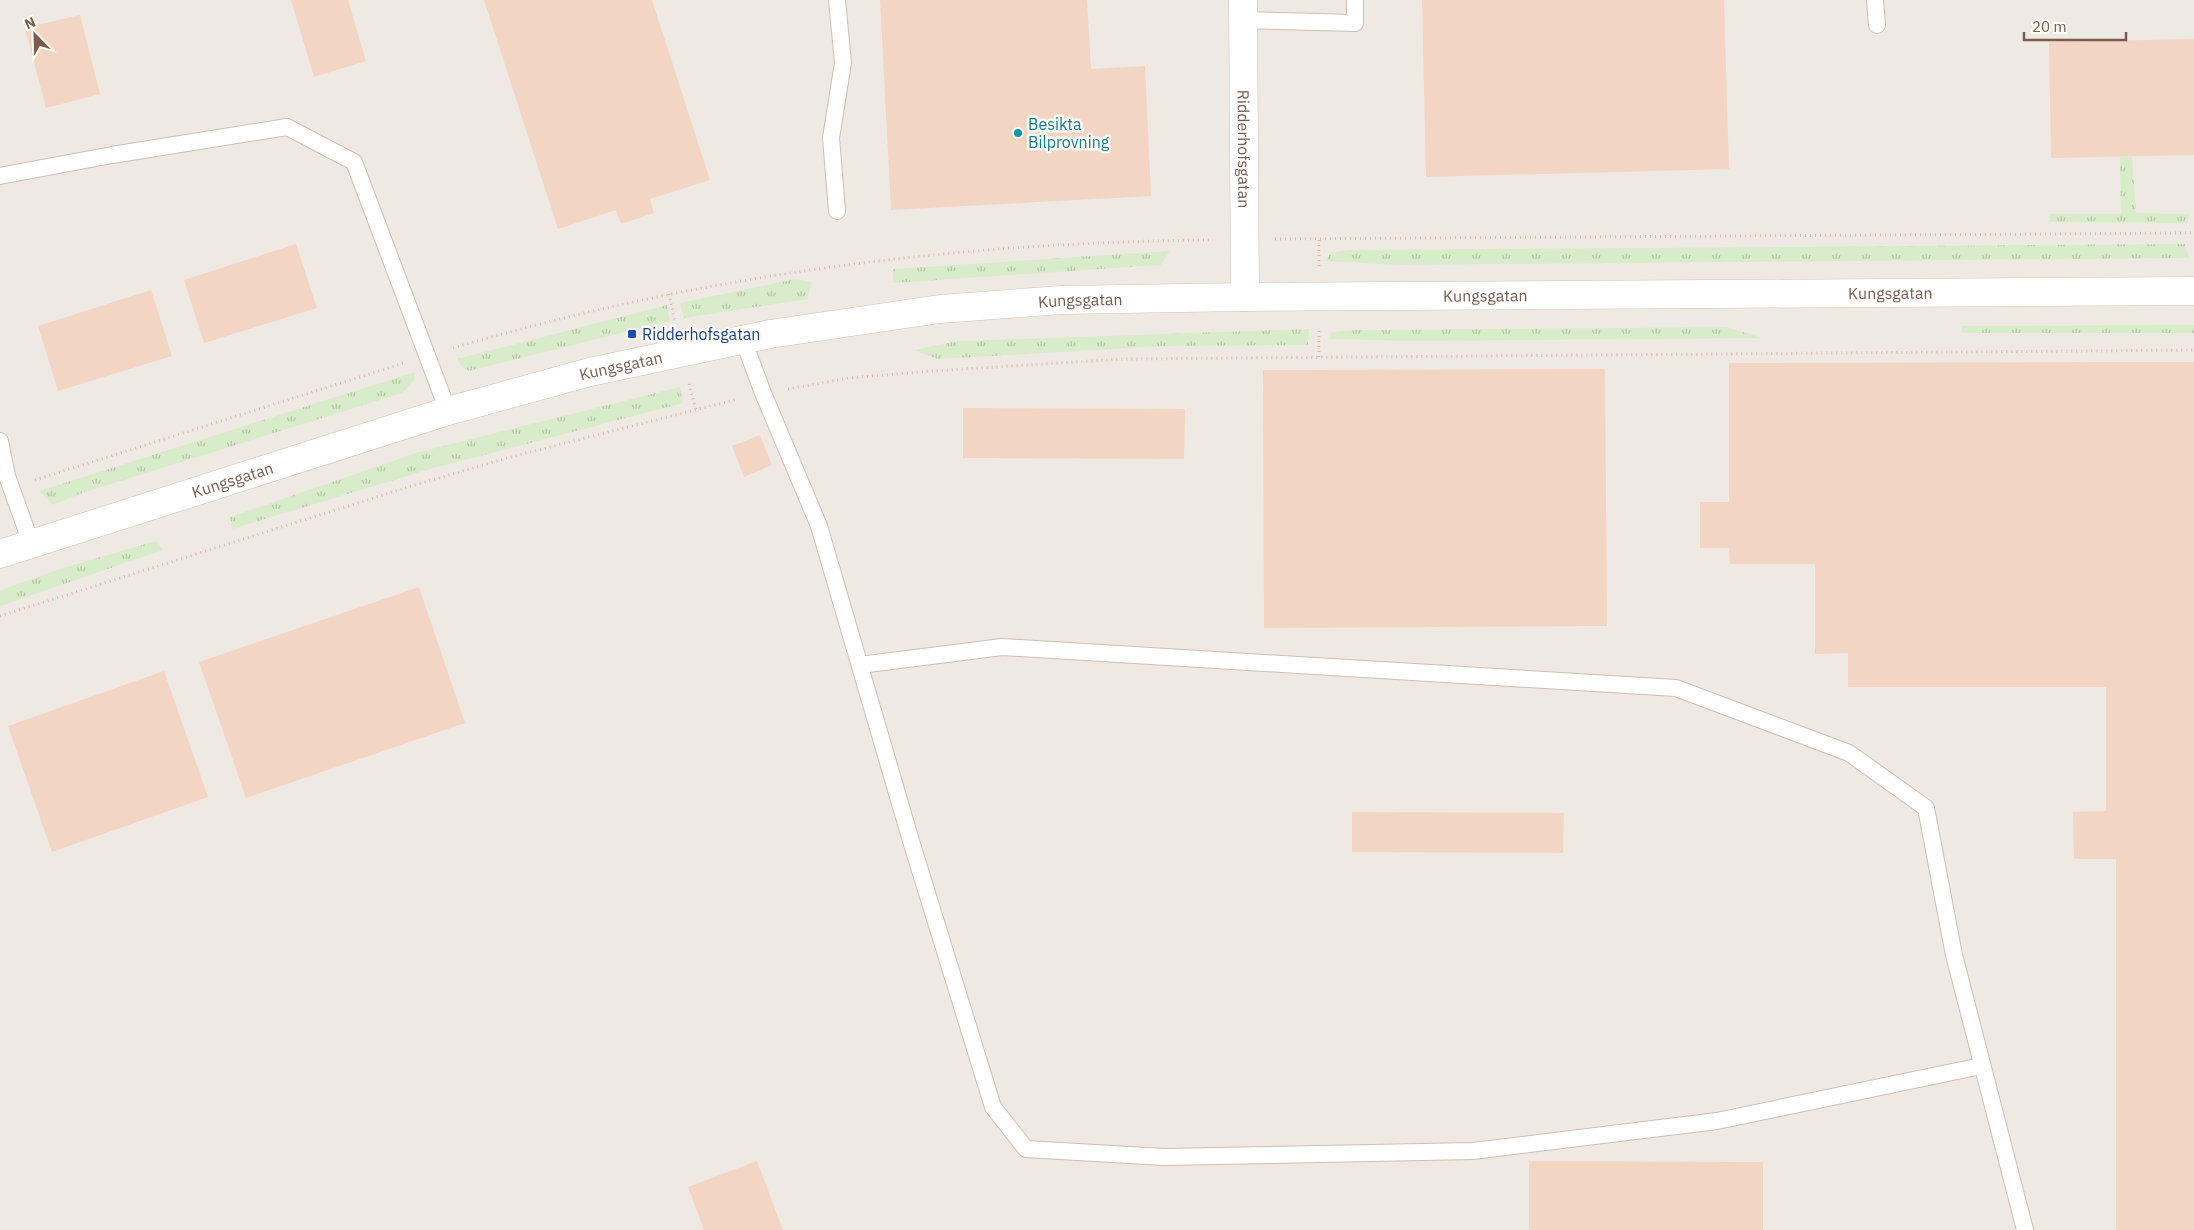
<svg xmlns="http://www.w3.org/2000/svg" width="2194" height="1230" font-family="'IBM Plex Sans',sans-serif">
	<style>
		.industrial { fill: #efe9e4 }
		.grass { fill: url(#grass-tufts) }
		.building { fill: #f3d5c3 }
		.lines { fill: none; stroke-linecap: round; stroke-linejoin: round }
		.lane-casing { stroke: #d1beb0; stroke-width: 18 }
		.street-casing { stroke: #d1beb0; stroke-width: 29 }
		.secondary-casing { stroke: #d6c0b0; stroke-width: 29 }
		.path { stroke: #d9b8a5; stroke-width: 3; stroke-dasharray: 1 4; stroke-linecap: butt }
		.lane { stroke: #fff; stroke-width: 16 }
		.street { stroke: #fff; stroke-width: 28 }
		.secondary { stroke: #fff; stroke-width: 28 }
		.culture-dot { fill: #0f9aa8; stroke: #fffaf3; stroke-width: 2 }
		.transit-dot { fill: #1a4fb4; stroke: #fffaf3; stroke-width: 2 }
		.labels { text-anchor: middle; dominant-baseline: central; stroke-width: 5; stroke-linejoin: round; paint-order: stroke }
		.culture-label { font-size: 16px; fill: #0d838f; stroke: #fffaf3; text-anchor: start }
		.street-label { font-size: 16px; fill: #7a5c4d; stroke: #fffaf3 }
		.transit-label { font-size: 16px; fill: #164399; stroke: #fffaf3; text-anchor: start }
	</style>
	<defs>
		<pattern id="grass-tufts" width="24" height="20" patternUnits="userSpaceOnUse" patternTransform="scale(1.25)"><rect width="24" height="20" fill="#d8ecc9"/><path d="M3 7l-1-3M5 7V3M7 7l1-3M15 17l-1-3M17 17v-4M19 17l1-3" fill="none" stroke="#b4c2a5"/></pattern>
	</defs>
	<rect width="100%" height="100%" fill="#fdf6ec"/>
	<!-- industrial -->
	<rect class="industrial" x="0" y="0" width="2194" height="1230"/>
	<!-- grass -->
	<g class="grass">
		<path d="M2120,157H2132L2136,213L2189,214L2187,223L2050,222V214H2121Z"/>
		<path d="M2185,244L2189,258L1398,265L1326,261L1330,253L1349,250Z"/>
		<path d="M1170,251L1161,265L893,283V269Z"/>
		<path d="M795,279L811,282L808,299L684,318L680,303Z"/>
		<path d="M667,305L670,321L469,371L462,367L457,359Z"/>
		<path d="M2194,325V333H1962V326Z"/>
		<path d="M1726,327L1762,338L1416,341L1330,339L1331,332L1357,330Z"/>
		<path d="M1309,329L1308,345L1167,346L938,359L914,350L957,341Z"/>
		<path d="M415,372L414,381L402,393L82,493L53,505L39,491Z"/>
		<path d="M680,387L683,403L430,469L232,529L230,517L419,452Z"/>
		<path d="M156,541L163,550L0,606V590L63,568Z"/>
	</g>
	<!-- building -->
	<g class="building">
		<path d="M291,0H348L366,61L314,77Z"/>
		<path d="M484,0H652L710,180L650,199L654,213L621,224L616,210L558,229Z"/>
		<path d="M880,0H1087L1091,69L1145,66L1151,196L891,210Z"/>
		<path d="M1422,0H1724L1729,169L1426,177Z"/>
		<path d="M80,15L100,94L46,108L25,28Z"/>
		<path d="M2194,39V155L2051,158L2049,42Z"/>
		<path d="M296,244L317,308L204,343L184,280Z"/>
		<path d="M151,290L172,356L58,391L38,326Z"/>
		<path d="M2194,362V1230H2116V859H2074L2073,812L2106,811V687H1848V653L1815,654V564H1730L1729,548H1700V502H1729V363Z"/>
		<path d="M1605,369L1607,626L1264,628L1263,370Z"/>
		<path d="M963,408L1185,409L1184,459L963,458Z"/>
		<path d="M760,435L772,465L744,477L732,446Z"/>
		<path d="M419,587L465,723L246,798L199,662Z"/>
		<path d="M164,671L208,797L52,852L8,726Z"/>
		<path d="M1352,812L1564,813L1563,853L1352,852Z"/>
		<path d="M757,1161L783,1230H704L688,1187Z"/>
		<path d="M1529,1161L1763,1162V1230H1529Z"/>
	</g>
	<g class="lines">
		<defs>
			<g id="lane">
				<path d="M837,0L843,63L831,138L837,211"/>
				<path d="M1875,0L1877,25"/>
				<path d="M1243,20L1355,23V0"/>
				<path d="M0,176L112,155L287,127L354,162L448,411"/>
				<path d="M743,339L763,393L819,526L911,841L993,1107L1026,1149L1164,1157L1473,1151L1717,1121L1981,1066"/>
				<path d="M0,441L7,476L31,543"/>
				<path d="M860,665L1002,647L1676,688L1849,753L1926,808L1954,955L2025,1230"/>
			</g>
			<g id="street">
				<path id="s1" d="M1243,0L1245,297"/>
			</g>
			<g id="secondary">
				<path id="s2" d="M0,554L448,411L590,372L770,334L940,309L1061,300L1245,297L2194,291"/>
			</g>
		</defs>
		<!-- lane casing -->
		<use href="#lane" class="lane-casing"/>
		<!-- street casing -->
		<use href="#street" class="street-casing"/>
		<!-- secondary casing -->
		<use href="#secondary" class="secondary-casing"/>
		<!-- path -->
		<g class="path">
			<path d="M1275,239L2194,233"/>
			<path d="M1319,266V239"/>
			<path d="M669,294L675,322"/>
			<path d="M453,348C700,275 956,242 1213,240"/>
			<path d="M1319,357V327"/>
			<path d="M689,384L696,410"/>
			<path d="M788,389L849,378L933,371L1123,359L2194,350"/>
			<path d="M35,480L404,363"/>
			<path d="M0,616L405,488L507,458L738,399"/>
		</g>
		<!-- lane -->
		<use href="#lane" class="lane"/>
		<!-- street -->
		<use href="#street" class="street"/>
		<!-- secondary -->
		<use href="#secondary" class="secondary"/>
	</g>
	<!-- markers -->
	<circle class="culture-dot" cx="1018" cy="133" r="5"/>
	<rect class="transit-dot" x="627" y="329" width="10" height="10" rx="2.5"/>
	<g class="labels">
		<!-- culture labels -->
		<g class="culture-label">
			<text x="1028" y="124">Besikta<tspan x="1028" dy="18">Bilprovning</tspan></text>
		</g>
		<!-- street labels -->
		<g class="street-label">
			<text stroke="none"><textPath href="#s1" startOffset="149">Ridderhofsgatan</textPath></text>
			<text stroke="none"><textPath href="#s2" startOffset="1924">Kungsgatan</textPath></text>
			<text stroke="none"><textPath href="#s2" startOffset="1519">Kungsgatan</textPath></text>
			<text stroke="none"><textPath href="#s2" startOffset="1114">Kungsgatan</textPath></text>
			<text stroke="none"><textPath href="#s2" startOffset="649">Kungsgatan</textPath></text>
			<text stroke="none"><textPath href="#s2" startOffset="244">Kungsgatan</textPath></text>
		</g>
		<!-- transit labels -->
		<g class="transit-label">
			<text x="642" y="334">Ridderhofsgatan</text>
		</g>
	</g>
	<!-- north arrow -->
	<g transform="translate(35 35) rotate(337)" stroke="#fffaf3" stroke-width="4" paint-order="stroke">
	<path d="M0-4L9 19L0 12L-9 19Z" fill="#7a5c4d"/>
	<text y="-8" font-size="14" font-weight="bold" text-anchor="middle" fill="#7a5c4d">N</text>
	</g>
	<!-- scale -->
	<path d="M2024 32v8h102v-8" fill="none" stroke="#7a5c4d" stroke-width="2.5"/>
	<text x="2032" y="32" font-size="15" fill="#7a5c4d" stroke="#fffaf3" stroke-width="4" paint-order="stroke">20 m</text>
</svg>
